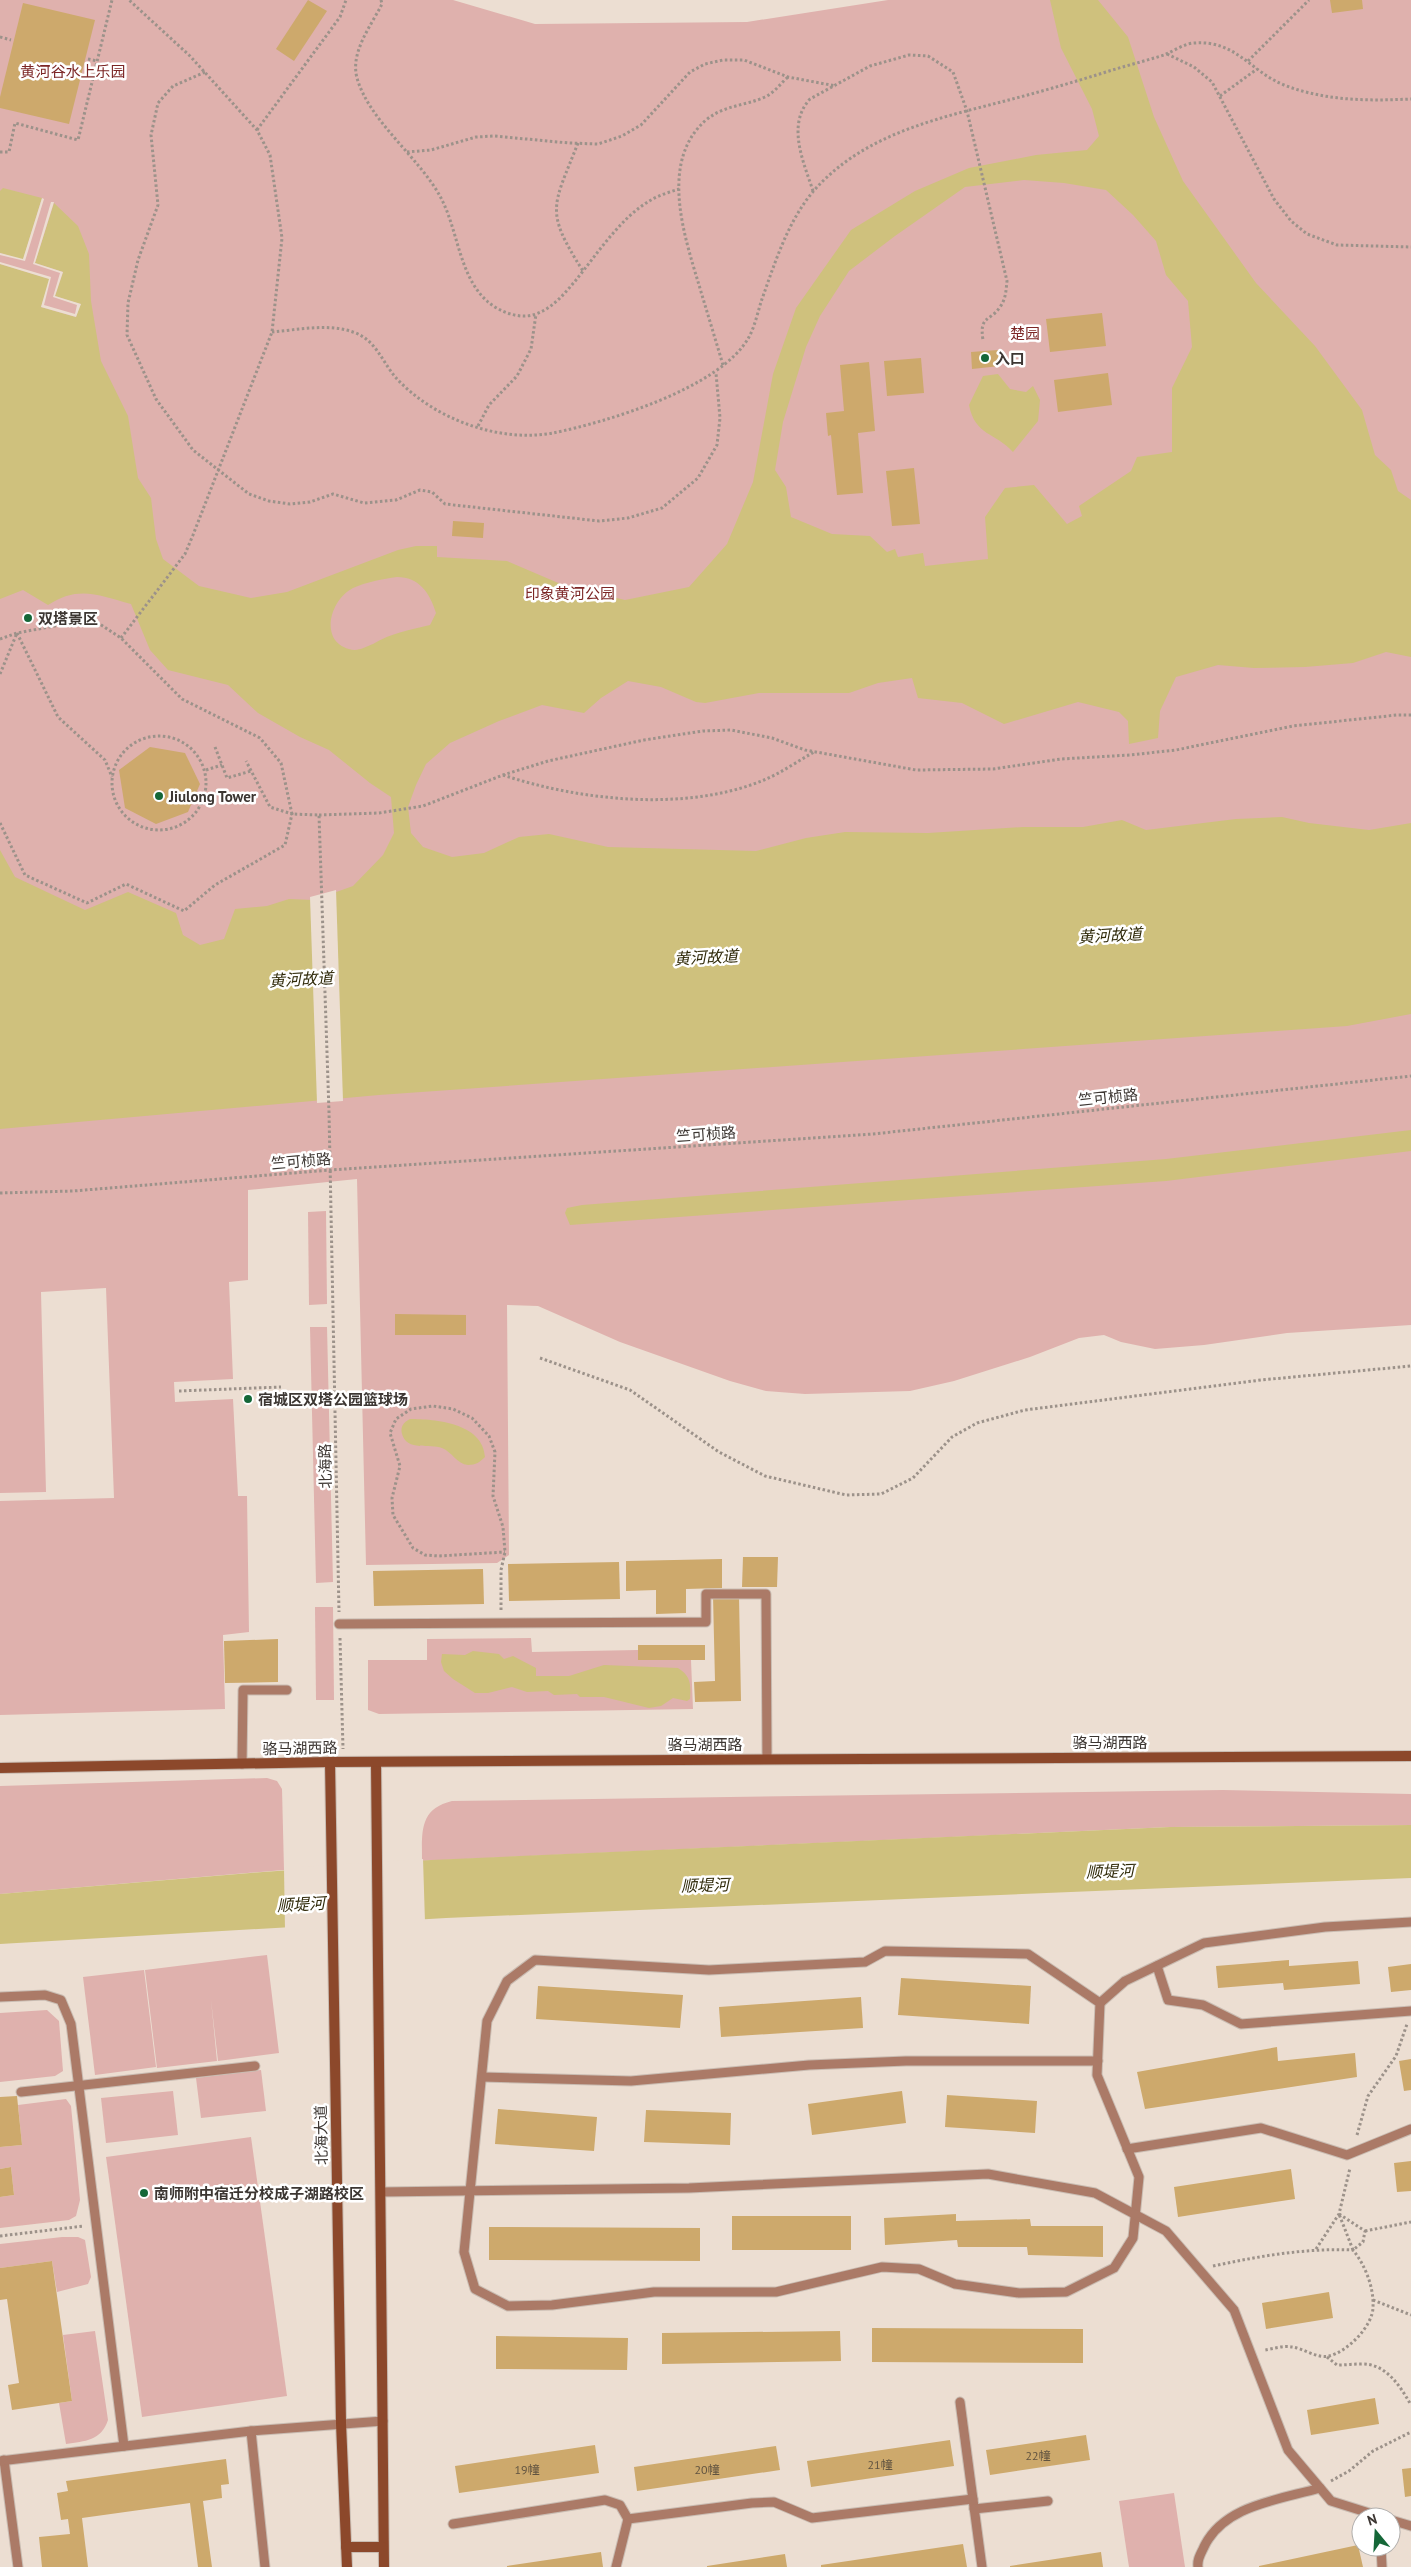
<svg xmlns="http://www.w3.org/2000/svg" width="1411" height="2567" font-family="'PT Sans','Noto Sans SC',sans-serif">
	<style>
		.green { fill: #dfb1ad }
		.water { fill: #cfc17d; fill-rule: evenodd }
		.pier { fill: #ecded2 }
		.building { fill: #cda96c }
		.lines { fill: none; stroke-linecap: round; stroke-linejoin: round }
		.lane-casing { stroke: #c9bcb2; stroke-width: 11 }
		.secondary-casing { stroke: #c9bcb2; stroke-width: 12 }
		.path { stroke: #9c928a; stroke-width: 3; stroke-dasharray: 2.5 2.5; stroke-linecap: butt }
		.lane { stroke: #ab7a67; stroke-width: 9 }
		.secondary { stroke: #8c482b; stroke-width: 10 }
		.poi-dot { fill: #156738; stroke: #fff; stroke-width: 2 }
		.labels { text-anchor: middle; dominant-baseline: central; stroke-width: 5; stroke-linejoin: round; paint-order: stroke }
		.number-label { font-size: 12px; fill: #605340 }
		.park-label { font-size: 15px; fill: #7c2625; stroke: #fff }
		.poi-label { font-size: 15px; font-weight: bold; fill: #3c3632; stroke: #fff; text-anchor: start }
		.street-label { font-size: 15px; fill: #3c3632; stroke: #fff }
		.water-label { font-size: 16px; font-style: italic; fill: #302a0a; stroke: #fff }
	</style>
	<rect width="100%" height="100%" fill="#ecded2"/>
	<!-- green -->
	<g class="green">
		<path d="M0,0H453L535,24L747,22L888,0H1411V1325L1287,1333L1204,1345L1155,1349L1121,1342L1104,1335L1079,1338L1030,1357L954,1381L910,1391L805,1394L766,1391L730,1381L620,1342L538,1306L507,1305L509,1555L497,1563L366,1565L357,1179L248,1190V1280L229,1282L233,1379L174,1382L175,1402L233,1399L238,1496H247L249,1632L223,1635L225,1709L0,1715V1501L114,1498L106,1288L41,1292L46,1492L0,1493Z"/>
		<path d="M326,1211L327,1304L309,1305L308,1212Z"/>
		<path d="M310,1327H327L333,1582L316,1583Z"/>
		<path d="M315,1607H333L334,1700H316Z"/>
		<path d="M531,1638L532,1652L638,1650L691,1660L693,1709L379,1714L368,1710V1660H427V1639Z"/>
		<path d="M267,1778L277,1781L282,1789L284,1870L0,1894V1786Z"/>
		<path d="M1223,1790L1411,1794V1825L1170,1827L422,1861C422,1832 419,1809 452,1801Z"/>
		<path d="M267,1955L279,2053L218,2061L211,2000L217,2061L157,2068L145,1970Z"/>
		<path d="M144,1970L156,2067L95,2075L83,1977Z"/>
		<path d="M47,2010L59,2021L63,2071L55,2076L0,2082V2013Z"/>
		<path d="M261,2070L266,2111L201,2118L196,2078Z"/>
		<path d="M173,2091L178,2135L106,2143L101,2098Z"/>
		<path d="M66,2099L71,2106L80,2200L76,2216L69,2220L0,2228V2197L14,2195L11,2167L0,2169V2147L22,2145L18,2105Z"/>
		<path d="M251,2137L287,2396L142,2417L106,2157Z"/>
		<path d="M62,2237H78L85,2240L91,2277L88,2284L57,2292L52,2261L0,2268V2244Z"/>
		<path d="M95,2331L108,2420C101,2441 85,2441 66,2444L59,2403L72,2401L63,2335Z"/>
		<path d="M1174,2493L1185,2567H1129L1119,2501Z"/>
	</g>
	<!-- water -->
	<g class="water">
		<path d="M1050,0H1098L1128,37L1154,117L1183,181L1256,283L1315,346L1362,410L1375,455L1391,470L1398,491L1411,500V657L1386,652L1353,663L1305,667L1254,668L1218,665L1176,677L1160,711L1158,738L1129,744L1128,721L1119,712L1078,702L1004,724L962,703L918,698L912,678L878,683L849,693H759L705,703L696,702L661,687L628,681L601,698L584,713L542,705L499,721L450,743L426,764L416,785L408,807L411,833L423,847L452,857L484,853L519,837L549,834L608,847L756,851L806,838L845,832L928,833L1023,827H1083L1122,820L1146,830L1236,819L1282,817L1309,823L1369,830L1411,823V1014L1347,1026L379,1095L0,1129V850L15,877L85,910L128,892L176,913L183,935L200,945L224,939L235,909L267,906L289,899L314,900L353,886L383,855L394,833L391,797L370,783L329,750L300,737L258,713L228,685L168,670L150,650L131,604C99,595 78,585 48,605L23,590L0,599V264L50,279L41,307L76,317L80,304L55,296L63,272L35,263L54,203L78,226L89,254L91,301L101,361L128,416L138,478L151,498L156,539L163,559L199,586L251,598L287,592L398,550L416,546H437V557L507,561L563,585L625,600L689,587L727,544L753,482L773,374L796,308L851,230L915,191L969,168L1036,155L1087,150L1099,136L1092,109L1061,48ZM1024,180L1064,183L1106,190L1133,215L1156,241L1166,275L1188,301L1192,347L1172,388V452L1137,457L1131,471L1079,506L1082,516L1067,524L1034,485L1005,488L985,517L988,559L925,566L923,553L898,557L895,549L887,552L870,536L832,534L791,517L786,487L775,470L783,422L806,347L820,316L849,271L895,236L965,187ZM397,577C419,577 430,593 436,613L430,625C410,630 391,633 373,644C368,646 360,650 355,650C318,646 328,601 353,588C366,582 383,579 397,577Z"/>
		<path d="M3,188L42,198L23,260L0,253V191Z"/>
		<path d="M998,374L1010,389L1026,392L1033,386L1040,400L1038,421L1013,452C995,432 975,436 969,405L983,376Z"/>
		<path d="M1411,1130V1151L1166,1181L570,1225L565,1213L567,1208L582,1205L1166,1159Z"/>
		<path d="M410,1419C435,1419 483,1423 485,1457C480,1462 476,1465 468,1465C457,1464 452,1452 442,1448C430,1443 407,1452 402,1434C400,1426 404,1422 410,1419Z"/>
		<path d="M473,1651L499,1654L504,1659L513,1656L536,1668V1676H569L604,1665L678,1668C691,1676 691,1685 690,1699L687,1701L673,1698L661,1706L649,1708L604,1697H580L577,1694L554,1695L548,1691L527,1692L512,1687L488,1693H475L453,1679L444,1671L441,1662L442,1654L465,1655Z"/>
		<path d="M1411,1825V1878L446,1918L0,1944V1894L263,1872L431,1860L1170,1827Z"/>
	</g>
	<!-- pier -->
	<g class="pier">
		<path d="M42,198L44,199L25,261L0,255V253L23,259Z"/>
		<path d="M51,202H54L35,263L63,272L55,296L81,304L76,317L41,307L49,279L0,264V262L51,277L44,305L75,314L77,305L53,297L60,273L33,264Z"/>
		<path d="M336,890L343,1101L317,1103L310,897Z"/>
		<path d="M423,1859L425,1922L285,1930L284,1868Z"/>
	</g>
	<!-- building -->
	<g class="building">
		<path d="M308,0L327,11L294,61L276,49Z"/>
		<path d="M1330,0H1362L1363,9L1332,13Z"/>
		<path d="M23,3L95,20L69,124L0,108V97Z"/>
		<path d="M1102,313L1106,346L1050,352L1046,319Z"/>
		<path d="M998,350L1000,366L972,369L971,352Z"/>
		<path d="M921,358L924,393L887,396L884,361Z"/>
		<path d="M869,362L875,431L858,433L863,493L837,495L831,435L828,436L826,413L844,411L840,365Z"/>
		<path d="M1108,373L1112,405L1058,412L1054,380Z"/>
		<path d="M914,468L920,524L892,526L886,471Z"/>
		<path d="M453,521L484,523L483,538L452,536Z"/>
		<path d="M150,747L185,753L200,784L188,812L156,824L125,808L119,770Z"/>
		<path d="M395,1314L466,1315V1335H395Z"/>
		<path d="M743,1557H778L777,1587H742Z"/>
		<path d="M722,1559V1588L686,1589V1613L656,1614V1590L626,1591V1561Z"/>
		<path d="M619,1562L620,1599L509,1601L508,1564Z"/>
		<path d="M483,1569L484,1604L374,1606L373,1571Z"/>
		<path d="M713,1596H739L741,1701L695,1702L694,1682L715,1681Z"/>
		<path d="M278,1639V1682L225,1683L224,1641Z"/>
		<rect x="638" y="1645" width="67" height="15"/>
		<path d="M1289,1960V1966L1358,1961L1360,1984L1284,1990L1283,1983L1218,1988L1216,1966Z"/>
		<path d="M1411,1964V1990L1391,1992L1388,1967Z"/>
		<path d="M901,1978L1031,1986L1029,2024L898,2015Z"/>
		<path d="M538,1986L683,1995L680,2028L536,2019Z"/>
		<path d="M861,1997L863,2028L721,2037L719,2007Z"/>
		<path d="M1277,2047L1278,2061L1355,2053L1357,2077L1145,2109L1137,2072Z"/>
		<path d="M1411,2059V2090L1404,2091L1399,2061Z"/>
		<path d="M902,2091L906,2123L812,2135L808,2104Z"/>
		<path d="M947,2095L1037,2101L1035,2133L945,2127Z"/>
		<path d="M17,2096L22,2145L0,2147V2097Z"/>
		<path d="M498,2109L597,2117L594,2151L495,2144Z"/>
		<path d="M646,2110L731,2113L730,2145L644,2142Z"/>
		<path d="M1411,2161V2191L1397,2192L1394,2163Z"/>
		<path d="M11,2167L14,2195L0,2197V2169Z"/>
		<path d="M1291,2169L1295,2199L1178,2217L1174,2187Z"/>
		<path d="M956,2214V2221L1030,2219L1031,2226H1103V2257L1028,2255L1027,2247H958L957,2240L885,2245L884,2218Z"/>
		<rect x="732" y="2216" width="119" height="34"/>
		<path d="M489,2227L700,2228V2261L489,2260Z"/>
		<path d="M52,2261L72,2401L12,2410L8,2385L19,2383L7,2299L0,2300V2268Z"/>
		<path d="M1329,2292L1333,2318L1266,2329L1262,2303Z"/>
		<path d="M872,2328L1083,2329V2363L872,2362Z"/>
		<path d="M840,2331L841,2361L662,2364V2333Z"/>
		<path d="M496,2336L628,2338L627,2370L496,2369Z"/>
		<path d="M1375,2398L1379,2424L1311,2435L1307,2410Z"/>
		<path d="M1086,2435L1090,2460L990,2475L986,2450Z"/>
		<path d="M950,2440L954,2466L811,2487L807,2461Z"/>
		<path d="M595,2445L599,2473L459,2493L455,2466Z"/>
		<path d="M776,2446L780,2470L637,2491L634,2467Z"/>
		<path d="M226,2459L229,2484L221,2485L222,2498L203,2501L212,2567H198L190,2503L82,2518L88,2567H42L39,2537L70,2534L68,2519L61,2520L57,2493L68,2491L66,2481Z"/>
		<path d="M1411,2468V2496L1405,2497L1402,2469Z"/>
		<path d="M963,2544L967,2567H821V2565Z"/>
		<path d="M1358,2545L1363,2567H1259V2566Z"/>
		<path d="M601,2552L603,2567H507V2566Z"/>
		<path d="M1101,2552L1103,2567H1010V2566Z"/>
		<path d="M785,2554L787,2567H707V2566Z"/>
	</g>
	<g class="lines">
		<defs>
			<g id="lane">
				<path d="M339,1624L706,1622V1594H766L767,1759"/>
				<path d="M242,1764L243,1690H287"/>
				<path d="M885,1951L1028,1954L1100,2003L1097,2075L1139,2177L1133,2238L1114,2268L1066,2292L1019,2293L955,2284L919,2269L882,2267L776,2292H654L552,2305L508,2306L475,2289L464,2252L487,2021L507,1981L535,1960L709,1970L865,1962Z"/>
				<path d="M1157,1966L1168,2000L1203,2005L1241,2024L1411,2011"/>
				<path d="M0,1997L45,1995L61,2000L71,2024L124,2446"/>
				<path d="M1100,2003L1125,1981L1204,1943L1325,1927L1411,1922"/>
				<path d="M482,2077L631,2081L809,2065L906,2061H1098"/>
				<path d="M21,2092L255,2066"/>
				<path d="M1127,2149L1261,2128L1347,2155L1411,2129"/>
				<path d="M381,2192L689,2188L988,2174L1095,2193L1166,2231L1234,2310L1288,2450L1331,2501L1382,2517"/>
				<path d="M960,2402L982,2567"/>
				<path d="M251,2431L265,2567"/>
				<path d="M4,2460L18,2567"/>
				<path d="M0,2461L251,2431L383,2421"/>
				<path d="M974,2509L1048,2501"/>
				<path d="M628,2519L752,2503L774,2502L812,2518L973,2499"/>
				<path d="M1391,2520L1411,2526"/>
				<path d="M453,2524L605,2500L620,2505L628,2519L616,2567"/>
				<path d="M1381,2547L1382,2567"/>
				<path d="M1198,2567C1197,2560 1200,2555 1203,2549C1222,2505 1279,2500 1320,2488"/>
			</g>
			<g id="secondary">
				<path d="M330,1762L341,2423L347,2567"/>
				<path d="M376,1762L384,2567"/>
				<path d="M0,1768L330,1762L1411,1756"/>
				<path d="M346,2547H383"/>
			</g>
		</defs>
		<!-- lane casing -->
		<use href="#lane" class="lane-casing"/>
		<!-- secondary casing -->
		<use href="#secondary" class="secondary-casing"/>
		<!-- path -->
		<g class="path">
			<path d="M381,0L382,4C371,26 350,52 357,78C369,121 420,158 441,198C458,230 459,276 487,301C499,312 520,320 536,314C553,308 565,293 576,280C597,254 622,216 651,200C659,195 670,192 679,189"/>
			<path d="M0,37L11,40"/>
			<path d="M1167,54L1194,67L1212,82L1274,199L1291,221L1307,234L1337,245L1411,247"/>
			<path d="M88,59L97,61"/>
			<path d="M1248,61L1309,0"/>
			<path d="M205,72L173,86L158,103L151,135L158,205L138,260L128,303L127,335L156,399L193,450L249,494L269,501L290,504L310,502L333,494L364,503L396,500L420,490L432,492L445,504L599,521L628,518L662,508L698,478L717,445L720,418L716,373"/>
			<path d="M1220,96L1257,69"/>
			<path d="M257,130L340,17L346,0"/>
			<path d="M578,143C553,207 544,210 583,271"/>
			<path d="M0,152H9L15,123L78,140L112,0"/>
			<path d="M407,152L431,150L476,137L494,136L569,143L598,144L622,136L641,125L690,72L705,64L723,60H744L788,77L836,86"/>
			<path d="M813,191C804,163 786,125 810,99L870,66L909,55L928,56L953,72L967,111L1007,281C1006,290 1006,299 1000,307C990,322 979,315 983,340"/>
			<path d="M272,332C297,330 328,323 353,332C377,340 382,363 398,380C435,419 499,443 553,433C607,422 721,388 749,337C755,326 758,311 762,299C777,257 791,211 824,180C872,133 939,118 1001,102C1036,93 1071,83 1106,72C1125,66 1145,61 1164,55C1174,51 1185,43 1195,43C1236,40 1251,72 1284,85C1325,101 1368,101 1411,99"/>
			<path d="M723,365C715,338 707,312 699,285C684,235 659,161 706,120C724,105 745,106 765,97C774,93 781,83 788,77"/>
			<path d="M478,426L489,405L517,376L531,349L536,314"/>
			<path d="M17,633L58,717L105,760L112,777"/>
			<path d="M121,638L185,554L193,535L272,332L282,238L270,155L257,130L190,56L129,0"/>
			<path d="M0,639L17,633L92,619L121,638L182,699L260,738L281,763L292,814L319,815L329,1112L339,1612"/>
			<path d="M0,674L17,633"/>
			<circle cx="159" cy="783" r="47"/>
			<path d="M215,747L227,778L251,771"/>
			<path d="M206,770L222,765"/>
			<path d="M503,775C581,801 687,812 764,780C781,773 798,761 814,752"/>
			<path d="M319,815L379,813L423,806L503,775L548,761L644,740L703,731L731,730L772,738L805,750L916,770L993,769L1061,759L1130,755L1176,750L1293,726L1397,715H1411"/>
			<path d="M0,823L25,875L87,903L126,884L184,911L215,885L285,845L292,814L270,807L246,761"/>
			<path d="M0,1193L73,1191L330,1170L873,1134L1411,1076"/>
			<path d="M540,1358L630,1390L719,1452L765,1476L846,1495L881,1494L913,1478L952,1437L977,1423L1025,1410L1261,1380L1411,1366"/>
			<path d="M179,1391L281,1387"/>
			<path d="M501,1610V1570L505,1552L503,1527L493,1496L495,1452L489,1436L472,1418L453,1409L433,1406L411,1409L396,1419L390,1433L400,1466L392,1498L393,1515L413,1548L425,1555L439,1556L505,1552"/>
			<path d="M340,1638L343,1749"/>
			<path d="M1357,2135L1368,2096L1396,2056L1407,2024"/>
			<path d="M1339,2214L1365,2231L1363,2242L1353,2250Z"/>
			<path d="M1365,2231L1411,2222"/>
			<path d="M0,2236L84,2226"/>
			<path d="M1316,2249L1339,2214L1350,2168"/>
			<path d="M1213,2266C1260,2256 1305,2248 1353,2250C1365,2265 1374,2287 1373,2307C1373,2326 1347,2352 1329,2356C1317,2359 1303,2348 1292,2347C1284,2345 1272,2349 1265,2350"/>
			<path d="M1373,2300L1411,2315"/>
			<path d="M1327,2357L1337,2365C1345,2365 1353,2364 1361,2364C1386,2363 1400,2386 1411,2405"/>
			<path d="M1331,2481L1349,2471L1373,2451L1411,2432"/>
		</g>
		<!-- lane -->
		<use href="#lane" class="lane"/>
		<!-- secondary -->
		<use href="#secondary" class="secondary"/>
	</g>
	<!-- markers -->
	<g class="poi-dot">
		<circle cx="985" cy="358" r="5"/>
		<circle cx="28" cy="618" r="5"/>
		<circle cx="159" cy="796" r="5"/>
		<circle cx="248" cy="1399" r="5"/>
		<circle cx="144" cy="2193" r="5"/>
	</g>
	<g class="labels">
		<!-- number labels -->
		<g class="number-label">
			<text x="1038" y="2455">22幢</text>
			<text x="880" y="2464">21幢</text>
			<text x="527" y="2469">19幢</text>
			<text x="707" y="2469">20幢</text>
		</g>
		<!-- park labels -->
		<g class="park-label">
			<text x="73" y="71">黄河谷水上乐园</text>
			<text x="1025" y="333">楚园</text>
			<text x="570" y="593">印象黄河公园</text>
		</g>
		<!-- poi labels -->
		<g class="poi-label">
			<text x="995" y="358">入口</text>
			<text x="38" y="618">双塔景区</text>
			<text x="169" y="796">Jiulong Tower</text>
			<text x="258" y="1399">宿城区双塔公园篮球场</text>
			<text x="154" y="2193">南师附中宿迁分校成子湖路校区</text>
		</g>
		<!-- street labels -->
		<g class="street-label">
			<text transform="translate(1108 1097) rotate(-6)">竺可桢路</text>
			<text transform="translate(706 1134) rotate(-4)">竺可桢路</text>
			<text transform="translate(301 1161) rotate(-5)">竺可桢路</text>
			<text transform="translate(325 1466) rotate(-91)">北海路</text>
			<text x="1110" y="1742">骆马湖西路</text>
			<text x="705" y="1744">骆马湖西路</text>
			<text transform="translate(300 1748) rotate(-1)">骆马湖西路</text>
			<text transform="translate(321 2135) rotate(-91)">北海大道</text>
		</g>
		<!-- water labels -->
		<g class="water-label">
			<text transform="translate(1110 935) rotate(-3)">黄河故道</text>
			<text transform="translate(706 957) rotate(-3)">黄河故道</text>
			<text transform="translate(301 979) rotate(-3)">黄河故道</text>
			<text transform="translate(1110 1871) rotate(-2)">顺堤河</text>
			<text transform="translate(705 1885) rotate(-2)">顺堤河</text>
			<text transform="translate(301 1904) rotate(-3)">顺堤河</text>
		</g>
	</g>
	<!-- north arrow -->
	<g transform="translate(1376 2532) rotate(342)"><circle r="24" fill="#ffffff" stroke="#b1afad"/>
	<path d="M0-4L9 19L0 12L-9 19Z" fill="#156738"/>
	<text y="-8" font-size="14" font-weight="bold" text-anchor="middle" fill="#3c3632">N</text>
	</g>
</svg>
